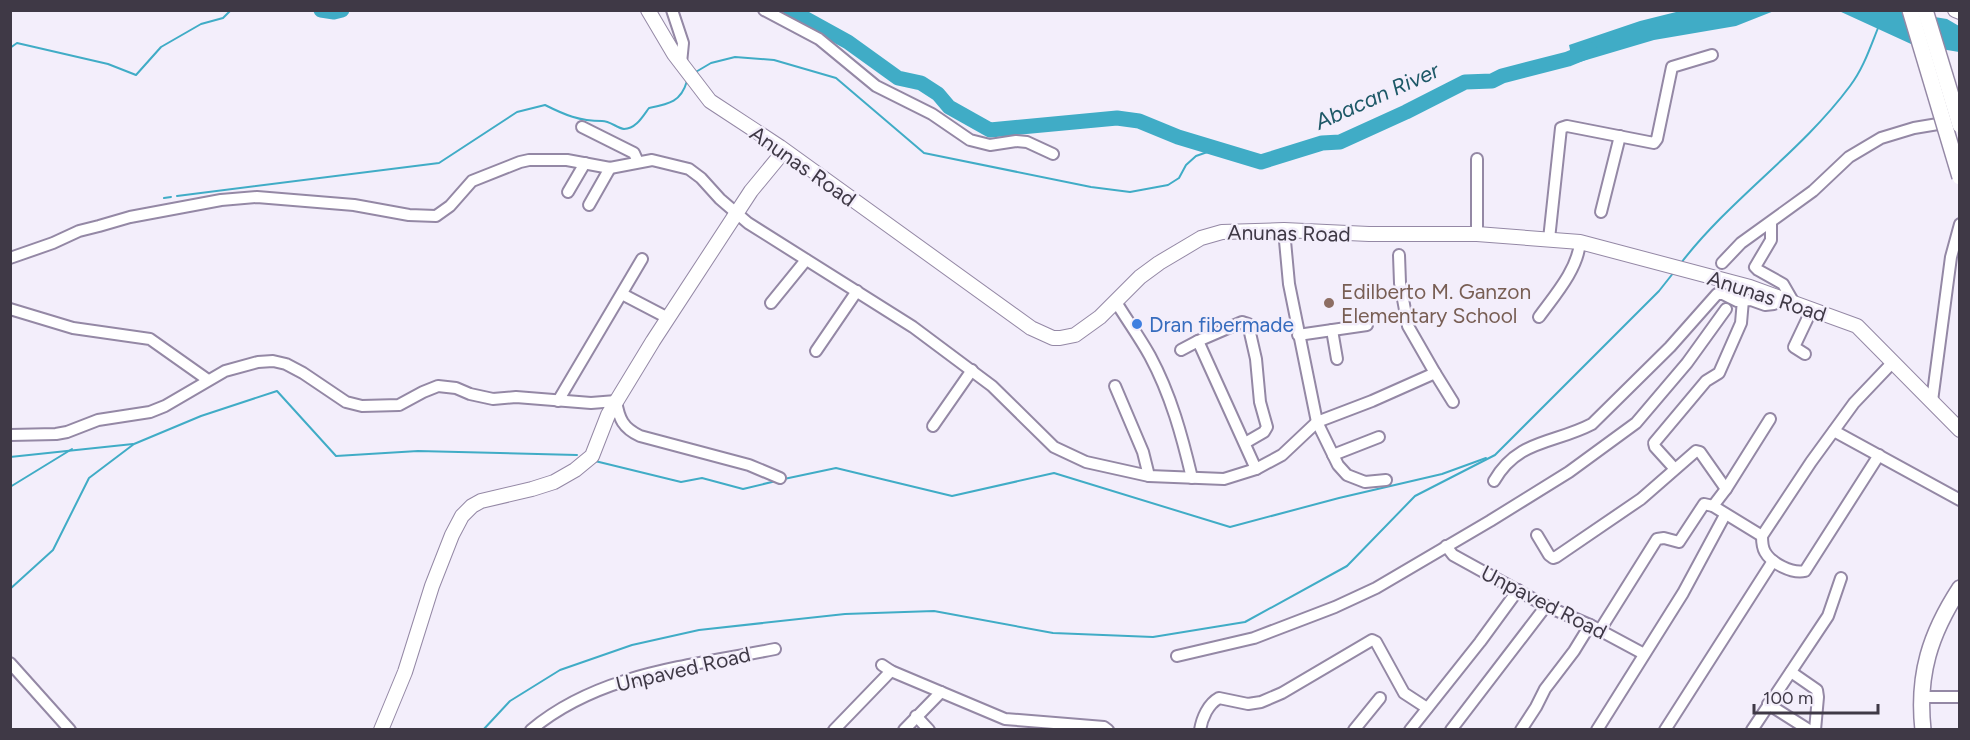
<svg xmlns="http://www.w3.org/2000/svg" width="1970" height="740" font-family="Figtree,sans-serif">
	<style>
		.water { fill: #40acc6 }
		.lines { fill: none; stroke-linecap: round; stroke-linejoin: round }
		.stream { stroke: #40acc6; stroke-width: 2 }
		.river { stroke: #40acc6; stroke-width: 15 }
		.street-casing { stroke: #9488a5; stroke-width: 14 }
		.secondary-casing { stroke: #9488a5; stroke-width: 16 }
		.primary-casing { stroke: #9488a5; stroke-width: 18 }
		.street { stroke: #fff; stroke-width: 10 }
		.secondary { stroke: #fff; stroke-width: 14 }
		.primary { stroke: #fff; stroke-width: 15 }
		.primary-bridge-casing { stroke: #9488a5; stroke-width: 18; stroke-linecap: butt }
		.primary-bridge { stroke: #fff; stroke-width: 15 }
		.education-dot { fill: #8d6e63; stroke: #f3eefb; stroke-width: 2 }
		.shop-dot { fill: #3f7fe0; stroke: #f3eefb; stroke-width: 2 }
		.labels { text-anchor: middle; dominant-baseline: central; stroke-width: 5; stroke-linejoin: round; paint-order: stroke }
		.street-label { font-size: 21px; fill: #3f3946; stroke: #f3eefb }
		.education-label { font-size: 21px; fill: #785e54; stroke: #f3eefb; text-anchor: start }
		.shop-label { font-size: 21px; fill: #366cbe; stroke: #f3eefb; text-anchor: start }
		.water-label { font-size: 22px; font-style: italic; fill: #1d5867; stroke: #f3eefb }
	</style>
	<rect width="100%" height="100%" fill="#f3eefb"/>
	<!-- water -->
	<g class="water">
		<path d="M1684,10L1774,11L1736,26L1654,40L1573,64L1569,45L1640,21Z"/>
		<path d="M1839,11H1907L1922,15L1947,19L1959,26V52L1911,44Z"/>
	</g>
	<g class="lines">
		<!-- stream -->
		<g class="stream">
			<path d="M321,10V11"/>
			<path d="M10,48L17,43L108,64L136,75L161,47L201,24L223,18L231,10"/>
			<path d="M694,73L711,63L735,57L774,60L836,78L924,153L1091,187L1130,192L1168,185L1179,178L1186,165L1196,156L1216,149"/>
			<path d="M177,196L439,163L517,112L545,105C565,115 579,121 602,121C610,121 617,128 624,129C636,129 643,116 649,108C669,104 681,102 687,81"/>
			<path d="M164,198L171,197"/>
			<path d="M1681,263C1731,198 1801,152 1850,86C1863,69 1870,48 1878,28"/>
			<path d="M10,457L133,444"/>
			<path d="M595,461L681,482L702,478L743,489L776,481"/>
			<path d="M784,479L836,468L952,496L1054,473L1230,527L1339,498L1442,474L1486,458"/>
			<path d="M10,487L72,449"/>
			<path d="M10,589L53,550L89,478L134,444L201,416L277,391L336,456L418,451L577,455"/>
			<path d="M483,730L510,701L560,670L632,645L699,630L845,614L934,611L1053,633L1153,637L1245,622L1347,566L1415,496L1495,455L1659,291L1674,272"/>
		</g>
		<!-- river -->
		<g class="river">
			<path d="M321,10L334,12L342,10"/>
			<path d="M790,10L848,42L898,78L921,83L938,94L949,107L990,130L1117,118L1139,121L1178,137L1261,162L1322,143L1340,142L1406,112L1465,82L1492,81L1502,76L1568,59L1590,50"/>
		</g>
		<defs>
			<g id="street">
				<path d="M672,10L683,43L681,63"/>
				<path d="M764,10L819,39L876,86L932,114L970,140L990,145L1016,141L1027,142L1053,154"/>
				<path d="M582,127L634,153L638,162"/>
				<path d="M1477,159V234"/>
				<path d="M568,192L585,163"/>
				<path d="M589,205L610,168"/>
				<path d="M1601,212L1620,136"/>
				<path d="M1771,223V240L1755,267L1758,270L1783,284L1794,303"/>
				<path d="M1284,230L1289,284L1317,422L1338,465L1347,475L1365,482L1386,480"/>
				<path d="M1549,239L1561,128L1567,126L1654,143L1657,139L1672,67L1712,55"/>
				<path d="M1399,255L1400,283L1408,326L1435,373"/>
				<path d="M10,258L53,243L79,231L99,226L130,217L221,200L257,197L354,205L409,215L436,216L450,206L472,181L520,162L529,160H567L610,168L652,160L689,169L701,178L720,199L748,223L913,327L992,386L1054,447L1086,462L1149,476L1224,479L1256,469L1282,455L1317,422L1372,401L1435,373L1453,402"/>
				<path d="M1722,263L1741,243L1813,191L1849,157L1881,138L1914,128L1950,122"/>
				<path d="M622,294L668,318"/>
				<path d="M1116,302C1127,320 1140,338 1150,356C1171,395 1182,436 1192,478"/>
				<path d="M771,303L806,260"/>
				<path d="M10,309L73,328L150,339L208,380"/>
				<path d="M1539,317C1555,295 1578,269 1580,242"/>
				<path d="M1332,330L1337,359"/>
				<path d="M1298,335L1367,325"/>
				<path d="M1198,341L1242,322L1248,324L1256,359L1260,402L1267,427L1264,432L1245,443"/>
				<path d="M1181,350L1198,341L1256,469"/>
				<path d="M816,351L857,291"/>
				<path d="M1805,354L1794,347L1812,309"/>
				<path d="M1115,386L1143,452L1149,476"/>
				<path d="M558,401L642,259"/>
				<path d="M1932,401L1951,257L1960,224"/>
				<path d="M933,426L972,370"/>
				<path d="M1834,431L1960,500"/>
				<path d="M10,435L56,434L67,432L98,420L150,412L165,406L225,371L258,362L273,361L286,364L303,373L346,402L362,406L399,405L423,392L438,386L456,388L470,394L493,399L516,397L591,403L616,401C619,419 623,428 640,436L749,465L780,478"/>
				<path d="M1333,455L1379,437"/>
				<path d="M1879,455L1805,571C1792,574 1771,563 1765,552C1762,547 1762,542 1762,536L1811,462L1854,403L1893,362"/>
				<path d="M1674,468L1655,447L1654,443L1706,381L1719,373L1741,323L1743,300"/>
				<path d="M1494,481C1518,439 1554,444 1592,424L1670,347L1717,294H1723L1737,301L1751,300L1765,305L1774,304L1778,297"/>
				<path d="M1713,506L1726,489L1770,419"/>
				<path d="M1537,535L1549,555L1553,558L1556,557L1641,499L1696,451L1700,452L1726,489"/>
				<path d="M1446,546L1453,555L1482,571L1546,606L1590,625L1644,654"/>
				<path d="M1600,630L1657,539L1664,538L1679,542L1704,504L1713,506L1762,536"/>
				<path d="M1177,656L1254,638L1335,607L1376,588L1490,521L1569,472L1636,423L1687,363L1726,309"/>
				<path d="M10,663L70,730"/>
				<path d="M882,665L891,671L1005,719L1104,727L1108,730"/>
				<path d="M1791,672L1817,690L1818,697L1815,730"/>
				<path d="M1920,697H1960"/>
				<path d="M1768,704L1809,730"/>
				<path d="M916,716L929,730"/>
				<path d="M531,730C599,673 690,666 775,649"/>
				<path d="M834,730L891,671"/>
				<path d="M904,730L941,692"/>
				<path d="M1200,730C1202,718 1208,704 1219,698L1248,704L1261,702L1282,693L1372,640L1376,642L1404,693L1427,708"/>
				<path d="M1354,730L1380,698"/>
				<path d="M1410,730L1480,642L1518,590"/>
				<path d="M1451,730L1546,606"/>
				<path d="M1521,730L1536,707L1545,689L1574,651L1590,625"/>
				<path d="M1597,730L1683,593L1725,515"/>
				<path d="M1665,730L1773,561"/>
				<path d="M1752,730L1828,616L1841,578"/>
			</g>
			<g id="secondary">
				<path d="M648,10L674,54L710,101L780,147L1031,328L1053,338H1060L1075,335L1100,317L1140,277L1159,263L1201,238L1222,232L1284,230L1369,234H1477L1580,242L1750,287L1857,326L1960,430"/>
				<path d="M1955,10L1960,12"/>
				<path d="M381,730L405,672L432,586L452,535L462,516L472,506L481,501L532,489L554,482L575,470L592,456L608,415L653,341L751,191L784,151"/>
			</g>
			<path id="primary" d="M1923,730C1917,675 1930,634 1960,588"/>
		</defs>
		<!-- street casing -->
		<use href="#street" class="street-casing"/>
		<!-- secondary casing -->
		<use href="#secondary" class="secondary-casing"/>
		<!-- primary casing -->
		<use href="#primary" class="primary-casing"/>
		<!-- street -->
		<use href="#street" class="street"/>
		<!-- secondary -->
		<use href="#secondary" class="secondary"/>
		<!-- primary -->
		<use href="#primary" class="primary"/>
		<defs>
			<g id="primary-bridge">
				<path d="M1910,10L1960,177"/>
				<path d="M1925,10L1960,125"/>
			</g>
		</defs>
		<!-- primary-bridge casing -->
		<use href="#primary-bridge" class="primary-bridge-casing"/>
		<!-- primary-bridge -->
		<use href="#primary-bridge" class="primary-bridge"/>
	</g>
	<!-- markers -->
	<circle class="education-dot" cx="1329" cy="303" r="6"/>
	<circle class="shop-dot" cx="1137" cy="324" r="6"/>
	<g class="labels">
		<!-- street labels -->
		<g class="street-label">
			<text transform="translate(803 166) rotate(35)">Anunas Road</text>
			<text transform="translate(1289 233) rotate(1)">Anunas Road</text>
			<text transform="translate(1767 296) rotate(18)">Anunas Road</text>
			<text transform="translate(1544 602) rotate(27)">Unpaved Road</text>
			<text transform="translate(683 669) rotate(-13)">Unpaved Road</text>
		</g>
		<!-- education labels -->
		<g class="education-label">
			<text x="1341" y="291">Edilberto M. Ganzon<tspan x="1341" dy="24">Elementary School</tspan></text>
		</g>
		<!-- shop labels -->
		<g class="shop-label">
			<text x="1149" y="324">Dran fibermade</text>
		</g>
		<!-- water labels -->
		<g class="water-label">
			<text transform="translate(1377 96) rotate(-24)">Abacan River</text>
		</g>
	</g>
	<!-- border -->
	<rect width="1970" height="740" fill="none" stroke="#3f3946" stroke-width="24"/>
	<!-- scale -->
	<path d="M1754 704v9h124v-9" fill="none" stroke="#3f3946" stroke-width="3"/>
	<text x="1763" y="704" font-size="18" fill="#3f3946" stroke="#f3eefb" stroke-width="4.5" paint-order="stroke">100 m</text>
</svg>
